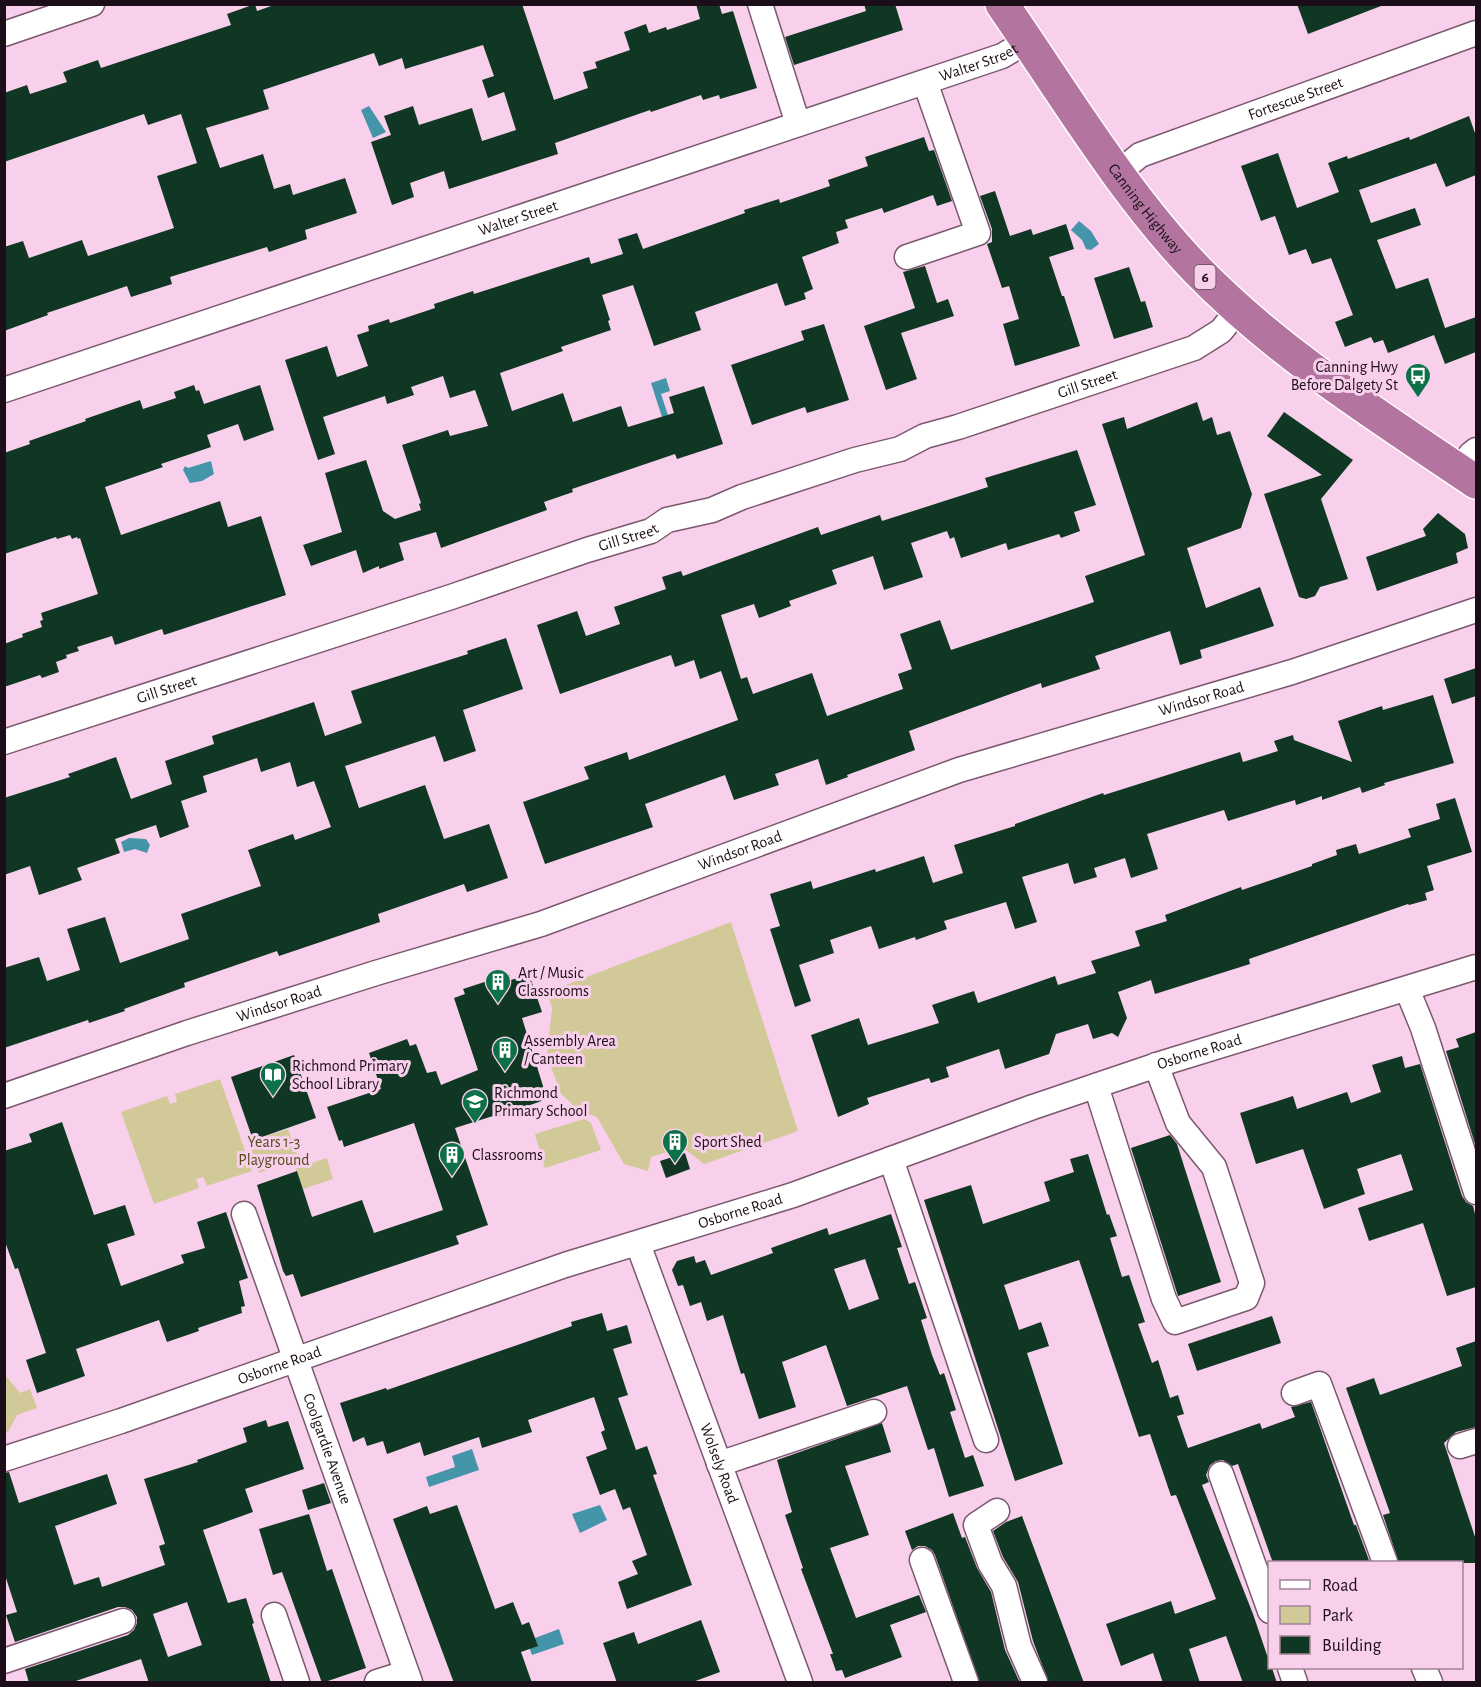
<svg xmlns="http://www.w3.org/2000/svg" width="1481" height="1687" font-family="'Alegreya Sans',sans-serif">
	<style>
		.green { fill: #d2c999 }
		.water { fill: #4494aa }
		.building { fill: #103724; fill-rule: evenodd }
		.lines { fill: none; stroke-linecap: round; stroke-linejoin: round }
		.minor-casing { stroke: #7b5870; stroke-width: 27 }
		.highway-casing { stroke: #fff; stroke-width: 36 }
		.minor { stroke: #fff; stroke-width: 24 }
		.highway { stroke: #b375a0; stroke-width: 33 }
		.labels { text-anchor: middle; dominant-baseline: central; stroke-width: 6; stroke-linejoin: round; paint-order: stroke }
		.shield { fill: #f9d0eb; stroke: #5e4857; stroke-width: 1.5 }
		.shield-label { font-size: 15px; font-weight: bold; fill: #1c0e18 }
		.street-label { font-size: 16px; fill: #1c0e18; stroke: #f9d0eb }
		.poi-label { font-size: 16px; fill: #1c0e18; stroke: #f9d0eb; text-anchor: start }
		.park-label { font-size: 16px; fill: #544b1a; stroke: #f9d0eb }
	</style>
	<rect width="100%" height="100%" fill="#f9d0eb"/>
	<!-- green -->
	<g class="green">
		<path d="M731,922L798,1131L704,1164L682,1147L651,1157L648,1171L624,1164L597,1117L580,1111L561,1094L547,1056L552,1008L547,992Z"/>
		<path d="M220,1079L252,1171L207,1186L203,1177L196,1179L199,1188L154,1204L121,1112L167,1096L170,1104L177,1102L175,1094Z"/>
		<path d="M584,1119L591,1123L601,1150L545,1168L535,1134Z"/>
		<path d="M288,1129L299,1160L259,1173L249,1142Z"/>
		<path d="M327,1158L333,1179L303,1189L296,1168Z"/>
		<path d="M5,1375L20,1393L30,1389L37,1408L17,1415L8,1432L5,1433Z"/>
	</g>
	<!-- water -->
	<g class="water">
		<path d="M369,106L386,132L373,138L361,110Z"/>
		<path d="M1079,221L1091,231L1099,244L1091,250L1086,249L1082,240L1071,230Z"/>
		<path d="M666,378L670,391L661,394L668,415L662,417L651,383Z"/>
		<path d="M211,461L214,474L202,481L190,483L183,470L185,466L188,468Z"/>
		<path d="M129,838L146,839L150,845L147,853L135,849L124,852L121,842Z"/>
		<path d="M472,1449L479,1470L429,1487L426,1477L455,1467L452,1456Z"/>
		<path d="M600,1505L607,1520L580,1533L572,1514Z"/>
		<path d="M559,1629L564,1644L532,1655L527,1641Z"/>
	</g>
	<!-- building -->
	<g class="building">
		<path d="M255,4L257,11L277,4H522L554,100L588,88L583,72L597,68L595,62L630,50L624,32L646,24L649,33L666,27L667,30L700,19L696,4H719L722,14L733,11L757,88L720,99L719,95L703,100L701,95L651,112L650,110L555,143L558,154L449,189L444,171L410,183L414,197L392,205L371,142L391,135L384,116L413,106L419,125L472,108L482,141L516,130L504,92L488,98L482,80L494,76L483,45L405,69L402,58L379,66L374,53L263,90L269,109L206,128L220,168L263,154L274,189L290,184L293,195L345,178L357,213L305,230L307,239L269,252L267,247L170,277L172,284L131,297L127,286L47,313L48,315L4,331V247L23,241L29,258L82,240L88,256L174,228L157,176L197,163L181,114L148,125L144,114L4,162V93L27,85L30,94L67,82L63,72L98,60L101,68L231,25L227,14Z"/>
		<path d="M864,4H895L903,30L794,65L785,37L866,11Z"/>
		<path d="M1297,4H1380L1381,6L1308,34Z"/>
		<path d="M1469,116L1476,136V175L1446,187L1436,163L1359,190L1371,223L1415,208L1421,225L1377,240L1396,289L1428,278L1445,328L1476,317V352L1445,364L1434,335L1388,353L1383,340L1374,343L1371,337L1345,347L1335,322L1353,315L1331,258L1312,264L1306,249L1289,255L1275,216L1261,221L1241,166L1278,153L1297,208L1339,192L1328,163L1347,156L1348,159L1409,137L1410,140Z"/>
		<path d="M924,137L929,151L934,150L952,201L937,206L933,195L884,213L882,208L845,220L848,228L836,232L839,243L802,257L813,289L804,293L806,299L785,306L777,283L695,312L701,330L654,346L633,285L602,295L610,320L608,321L611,330L561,347L563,351L500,373L512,411L563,393L573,422L621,406L628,427L674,413L669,397L704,386L723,444L677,459L675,454L572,489L573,492L544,502L547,510L441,548L436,532L399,543L404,560L379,569V566L363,573L356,550L311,566L303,545L342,532L325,473L366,460L383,511L395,519L421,510L419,504L421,503L402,445L448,430L450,436L488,426L475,390L450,398L443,376L411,387L414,395L387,404L385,396L323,417L335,454L318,460L285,360L327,346L337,377L368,366L357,335L369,331L368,326L389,319L390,323L435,308L434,304L473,291L474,294L589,257L591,264L623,254L618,239L637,233L643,249L745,213L744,210L779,199L780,203L830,186L828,180L868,166L865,157Z"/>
		<path d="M995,191L1010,236L1031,229L1033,235L1066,224L1074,249L1049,257L1062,296H1064L1080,346L1015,366L1003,324L1019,319L1009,286L1002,288L987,244L992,242V229L980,196Z"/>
		<path d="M925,266L937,303L948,299L954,316L901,333L917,379L886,390L864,326L915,308L903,272Z"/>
		<path d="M1129,267L1141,302L1145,301L1153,327L1114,339L1094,278Z"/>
		<path d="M824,324L849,400L807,413L805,407L752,425L731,365L804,340L801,331Z"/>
		<path d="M194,385L196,391L199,390L204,404L260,385L274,430L244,441L238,424L207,435L211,447L161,464L163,467L105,487L121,535L220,501L228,527L261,516L286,595L164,635L162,629L115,645L112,636L77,647L79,651L66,655L67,658L56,662L59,672L42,678L40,675L4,687V644L23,637L22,634L42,627L40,621L43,620L41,613L98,594L80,538L78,539L77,537L72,539L70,535L57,539L56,537L4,554V453L30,444L29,441L86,421L85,419L140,400L143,409L176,398L174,392Z"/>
		<path d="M1197,402L1203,421L1212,417L1217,435L1230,431L1252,494L1241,528L1187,548L1206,608L1260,587L1274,626L1200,650L1202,658L1180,665L1170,631L1095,656L1100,669L1042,688L1041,683L909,731L915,750L847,775L848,777L826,785L818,759L775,774L779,785L734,800L725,775L645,804L653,827L545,864L523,802L589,779L584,767L627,752L629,760L738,720L721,671L700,679L694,660L675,667L671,655L560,694L537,625L577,611L586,636L620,624L614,607L666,589L662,577L681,571L683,576L818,527L821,535L880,515L882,521L988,487L985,478L1077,450L1096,505L1074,512L1080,531L1061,538L1059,534L1008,550L1006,543L961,558L954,537L950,539L947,531L911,543L923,577L884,590L873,556L832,570L837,584L789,601L791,606L759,618L754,604L721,615L741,679L747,677L753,694L812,673L827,716L903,689L898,674L912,669L900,634L940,620L951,650L1094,602L1085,576L1145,555L1102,424L1124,417L1127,429Z"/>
		<path d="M1284,412L1353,460L1321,499L1348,579L1320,587L1315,596L1306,599L1299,597L1264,494L1322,475L1267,436Z"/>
		<path d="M1438,513L1465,534L1468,548L1456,553L1458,563L1377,591L1366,557L1426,536L1423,529Z"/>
		<path d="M506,638L523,689L463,710L476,751L444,762L435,736L345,766L359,808L425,785L444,839L489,824L508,878L467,892L464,884L378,914L380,922L279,956L277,951L184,983L185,987L124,1009L125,1011L89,1023L88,1020L4,1048V968L39,957L47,981L80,970L67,929L105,917L120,963L189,939L181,914L261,886L248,850L293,834L295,840L331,827L314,781L297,787L290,762L261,772L257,758L203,776L207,792L181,801L189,827L160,838L156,825L115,839L120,853L77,868L82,880L39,895L30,866L4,875V798L70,777L68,774L116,757L131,799L172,784L165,761L214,744L212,736L314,702L325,736L362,723L351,691L468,654L467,651Z"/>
		<path d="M1476,668V696L1452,704L1444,679Z"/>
		<path d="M1433,695L1454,763L1384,783L1385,785L1362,793L1360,787L1322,800V796L1296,805L1295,800L1228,821L1224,810L1147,834L1158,869L1131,878L1125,858L1094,868L1097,877L1074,884L1068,863L1022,877L1037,922L1015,929L1006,902L944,921L947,929L916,940L915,937L879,949L871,926L830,940L834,953L799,965L811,1001L795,1007L770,929L780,926L770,894L811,881L813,889L875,869L876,872L924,856L933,883L963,873L954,845L1015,826V824L1103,793L1104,795L1240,752L1243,762L1278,751L1274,741L1293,735L1294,740L1352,762L1338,721L1382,706L1383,710Z"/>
		<path d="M1455,798L1472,852L1427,866L1434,890L1425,893L1427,900L1409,905L1408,904L1249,959L1250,964L1155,994L1151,980L1118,992L1127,1018L1118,1037L1112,1033L1093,1039L1088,1024L1056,1034L1049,1054L1005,1069L999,1049L946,1067L949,1077L931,1083L929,1078L867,1098L869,1104L838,1117L811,1035L859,1018L868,1045L939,1023L932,1005L974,991L978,1003L1055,976L1058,985L1096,973L1091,961L1140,946L1135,931L1167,921L1165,915L1241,887L1242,890L1312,866V864L1337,855L1336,850L1356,844L1359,854L1411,837L1408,829L1440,819L1436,804Z"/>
		<path d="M509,974L511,980L529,974L542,1012L522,1018L547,1099L494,1118L493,1116L455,1128L488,1225L456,1236L459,1244L301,1297L293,1274L286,1276L283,1271L257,1185L297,1171L312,1217L362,1200L374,1233L443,1210L414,1123L344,1147L342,1140L339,1141L327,1107L381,1089L369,1053L407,1039L410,1046L416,1044L427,1073L436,1071L441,1085L478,1070L454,998L465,994L463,989Z"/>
		<path d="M1476,1032V1147L1446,1051L1459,1047L1456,1039Z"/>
		<path d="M294,1055L316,1118L253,1140L231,1077Z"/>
		<path d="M1402,1056L1405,1068L1420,1064L1462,1196L1466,1202L1473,1206L1476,1218V1287L1447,1296L1423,1223L1369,1241L1358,1208L1413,1190L1401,1154L1357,1169L1365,1194L1324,1209L1303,1149L1256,1164L1240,1113L1293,1096L1297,1109L1347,1092L1351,1103L1381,1092L1372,1065Z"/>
		<path d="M62,1122L94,1215L125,1205L135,1235L107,1244L121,1286L184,1263L181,1255L205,1248L197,1222L226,1212L248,1278L239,1281L245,1306L241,1307L242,1313L198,1328L199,1331L167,1342L159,1320L76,1349L85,1376L37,1393L26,1360L46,1353L18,1268L15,1269L4,1239V1151L32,1142L29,1134Z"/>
		<path d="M1170,1135L1177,1144L1221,1282L1178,1296L1131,1148Z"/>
		<path d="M685,1153L690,1169L666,1178L660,1161Z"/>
		<path d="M1088,1154L1107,1215L1109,1214L1117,1236L1110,1238L1122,1277L1129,1275L1145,1322L1138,1324L1152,1363L1158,1360L1170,1398L1178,1395L1184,1414L1177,1416L1188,1448L1260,1423L1262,1429L1295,1417L1291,1407L1311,1402L1354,1525H1356L1370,1563H1273L1238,1464L1232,1466L1223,1460L1216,1461L1210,1465L1206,1475L1209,1482L1202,1485L1253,1614L1269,1661V1668H1272L1277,1683H1243L1226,1636L1189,1649L1200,1683H1163L1153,1653L1121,1666L1106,1624L1171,1601L1175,1614L1216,1599L1176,1495L1171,1496L1150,1434L1139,1437L1079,1260L1004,1285L1019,1330L1041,1322L1049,1346L1027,1353L1063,1464L1015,1481L924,1200L971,1185L983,1224L1050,1201L1044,1182L1074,1172L1070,1159Z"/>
		<path d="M891,1214L902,1247L897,1248L909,1284L915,1282L927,1318L921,1320L932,1355L940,1375L944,1373L956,1410L950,1412L965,1458L973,1455L984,1486L949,1497L934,1448L928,1450L907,1386L847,1406L826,1345L782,1362L796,1407L759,1419L744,1373L741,1374L723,1315L707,1321L701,1302L690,1306L683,1285L678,1286L672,1270L677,1261L694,1256L696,1263L705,1260L711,1275L773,1253L771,1248L827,1228L829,1235ZM865,1259L879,1299L849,1310L834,1269Z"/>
		<path d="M602,1313L607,1331L627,1325L632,1343L613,1349L628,1395L618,1398L636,1450L647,1446L657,1474L653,1475L692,1585L627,1609L618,1582L638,1574L632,1561L647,1555L630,1507L623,1510L615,1489L600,1495L586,1457L607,1449L601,1432L605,1430L594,1397L528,1420L532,1432L482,1448L479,1437L424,1456L420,1442L387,1454L383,1441L367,1446L364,1437L353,1442L340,1403L386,1388L387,1390L572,1326L571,1322Z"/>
		<path d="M1272,1316L1281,1343L1197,1371L1188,1344Z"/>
		<path d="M1476,1341V1427L1456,1432L1444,1443L1476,1540V1563H1399L1383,1515L1390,1513L1346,1388L1374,1378L1380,1395L1462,1366L1456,1348Z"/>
		<path d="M266,1420L268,1427L288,1421L304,1469L245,1489L253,1512L203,1530L228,1603L246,1598L254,1623L252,1624L271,1683H149L141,1659L70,1683H29L25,1669L128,1635L134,1630L137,1623V1617L132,1610L125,1607H118L15,1642L6,1615L17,1612L4,1572V1473L9,1472L19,1503L107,1474L117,1504L55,1526L74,1585L99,1577L102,1587L165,1565L159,1546L165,1544L144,1479L198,1462L197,1460L247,1442L243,1428ZM187,1602L202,1645L168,1657L153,1614Z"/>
		<path d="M882,1423L891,1452L845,1466L869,1535L830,1548L856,1618L919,1595L926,1612L890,1625L902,1657L845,1678L842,1670L836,1671L830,1654H833L801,1569L803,1568L785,1515L792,1512L777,1460Z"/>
		<path d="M324,1483L331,1503L308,1510L302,1490Z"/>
		<path d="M457,1505L495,1609L513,1602L522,1625L529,1622L538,1646L521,1652L532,1683H454L393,1519L427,1506L430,1514Z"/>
		<path d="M953,1513L962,1538L965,1537L977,1568L991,1592L1005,1650L1020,1683H980L935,1555L932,1550L925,1546H918L912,1550L905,1531Z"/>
		<path d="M309,1514L327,1571L332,1569L366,1668L322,1683L282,1572L273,1575L259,1529Z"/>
		<path d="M1022,1516L1084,1683H1049L1033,1641L1018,1582L1003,1557L993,1531L1006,1522Z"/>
		<path d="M701,1620L720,1672L690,1683H617L603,1643L634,1632L638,1644Z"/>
	</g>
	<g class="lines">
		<defs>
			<g id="minor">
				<path d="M760,4L798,124"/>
				<path d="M4,34L92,4"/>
				<path id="s1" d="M1118,173L1140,155L1476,33"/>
				<path d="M907,257L978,233L925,82"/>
				<path id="s2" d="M4,390L1002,56L1027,41"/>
				<path d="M1459,470L1471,454L1476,450"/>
				<path id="s3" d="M4,742L451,597L587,550L651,531L667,520L712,510L742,497L855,460L900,449L925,436L958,427L1194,348L1221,331L1238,310"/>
				<path d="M1407,989L1423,1028L1476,1192"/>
				<path d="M1096,1086L1164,1299L1175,1322L1246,1298L1252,1283L1214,1167L1178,1123L1156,1065"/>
				<path id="s4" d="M4,1096L187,1033L376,973L541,924L959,770L1292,672L1476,610"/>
				<path d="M891,1159L986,1440"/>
				<path id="s5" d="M244,1214L410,1682"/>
				<path id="s6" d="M638,1244L800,1682"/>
				<path d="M1294,1393L1319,1384L1385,1562"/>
				<path d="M1460,1446L1476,1441"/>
				<path id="s7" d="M4,1459L121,1421L565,1265L793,1195L1033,1107L1160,1064L1476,967"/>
				<path d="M719,1464L874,1412"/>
				<path d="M1221,1474L1270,1611"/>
				<path d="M997,1511L976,1525L990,1563L1004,1586L1019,1646L1035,1682"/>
				<path d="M922,1560L966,1682"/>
				<path d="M274,1615L297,1682"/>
				<path d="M4,1661L123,1621"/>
				<path d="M1290,1668L1295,1682"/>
				<path d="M1424,1668L1430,1682"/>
				<path d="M377,1682L406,1673"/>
			</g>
			<g id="highway">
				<path id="s8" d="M1002,4C1063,92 1124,195 1198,271C1280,355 1380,417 1476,482"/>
			</g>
		</defs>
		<!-- minor casing -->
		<use href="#minor" class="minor-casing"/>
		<!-- highway casing -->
		<use href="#highway" class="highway-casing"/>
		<!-- minor -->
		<use href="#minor" class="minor"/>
		<!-- highway -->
		<use href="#highway" class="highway"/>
	</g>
	<!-- icons -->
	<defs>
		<symbol id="bus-pin" viewBox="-11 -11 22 30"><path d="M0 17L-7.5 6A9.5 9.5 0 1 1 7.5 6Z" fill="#0c7148" stroke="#f9d0eb"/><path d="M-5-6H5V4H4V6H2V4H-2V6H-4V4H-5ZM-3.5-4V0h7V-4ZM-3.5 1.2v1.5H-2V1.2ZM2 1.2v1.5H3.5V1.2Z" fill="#fff"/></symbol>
		<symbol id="building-pin" viewBox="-11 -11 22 30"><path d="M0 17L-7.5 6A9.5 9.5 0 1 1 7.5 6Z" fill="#0c7148" stroke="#f9d0eb"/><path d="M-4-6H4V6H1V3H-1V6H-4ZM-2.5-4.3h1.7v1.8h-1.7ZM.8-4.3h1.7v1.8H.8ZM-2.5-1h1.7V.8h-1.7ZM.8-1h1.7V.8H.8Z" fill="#fff"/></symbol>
		<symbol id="library-pin" viewBox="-11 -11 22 30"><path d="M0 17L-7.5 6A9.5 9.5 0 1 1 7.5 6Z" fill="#0c7148" stroke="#f9d0eb"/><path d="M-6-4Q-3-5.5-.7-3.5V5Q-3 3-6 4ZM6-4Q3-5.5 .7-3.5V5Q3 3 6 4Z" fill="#fff"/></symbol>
		<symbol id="school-pin" viewBox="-11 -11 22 30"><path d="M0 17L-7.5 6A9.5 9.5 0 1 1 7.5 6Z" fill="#0c7148" stroke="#f9d0eb"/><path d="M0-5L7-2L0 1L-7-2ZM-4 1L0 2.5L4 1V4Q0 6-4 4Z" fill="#fff"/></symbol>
	</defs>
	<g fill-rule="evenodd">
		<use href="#bus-pin" x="1403" y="361" width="30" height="40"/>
		<use href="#building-pin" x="483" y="967" width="30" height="40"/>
		<use href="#building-pin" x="490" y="1035" width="30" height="40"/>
		<use href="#library-pin" x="258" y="1060" width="30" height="40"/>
		<use href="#school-pin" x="460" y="1087" width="30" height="40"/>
		<use href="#building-pin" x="660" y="1127" width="30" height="40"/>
		<use href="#building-pin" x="437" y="1140" width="30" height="40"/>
	</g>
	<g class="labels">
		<!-- shield labels -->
		<rect class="shield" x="1194.5" y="265" width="21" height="24" rx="4.5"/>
		<g class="shield-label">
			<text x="1205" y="277">6</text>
		</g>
		<!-- street labels -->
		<g class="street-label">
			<text stroke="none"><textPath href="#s2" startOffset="1028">Walter Street</textPath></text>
			<text stroke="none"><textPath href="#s1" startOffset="194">Fortescue Street</textPath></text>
			<text stroke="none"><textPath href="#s8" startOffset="250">Canning Highway</textPath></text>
			<text stroke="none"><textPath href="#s2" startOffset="542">Walter Street</textPath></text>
			<text stroke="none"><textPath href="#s3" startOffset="1143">Gill Street</textPath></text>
			<text stroke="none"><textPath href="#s3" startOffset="657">Gill Street</textPath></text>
			<text stroke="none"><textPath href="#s3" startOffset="171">Gill Street</textPath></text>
			<text stroke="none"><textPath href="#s4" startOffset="1262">Windsor Road</textPath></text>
			<text stroke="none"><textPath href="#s4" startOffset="776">Windsor Road</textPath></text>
			<text stroke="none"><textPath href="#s4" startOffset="290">Windsor Road</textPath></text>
			<text stroke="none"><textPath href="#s7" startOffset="1263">Osborne Road</textPath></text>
			<text stroke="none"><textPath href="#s7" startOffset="777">Osborne Road</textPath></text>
			<text stroke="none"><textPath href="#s7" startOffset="291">Osborne Road</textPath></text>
			<text stroke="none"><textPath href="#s5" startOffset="249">Coolgardie Avenue</textPath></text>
			<text stroke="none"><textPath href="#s6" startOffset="234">Wolsely Road</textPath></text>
		</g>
		<!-- poi labels -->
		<g class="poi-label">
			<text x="1398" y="367" text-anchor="end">Canning Hwy<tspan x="1398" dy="18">Before Dalgety St</tspan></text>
			<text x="518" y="973">Art / Music<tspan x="518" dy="18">Classrooms</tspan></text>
			<text x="524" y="1041">Assembly Area<tspan x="524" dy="18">/ Canteen</tspan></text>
			<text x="292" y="1066">Richmond Primary<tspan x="292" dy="18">School Library</tspan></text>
			<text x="494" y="1093">Richmond<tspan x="494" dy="18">Primary School</tspan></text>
			<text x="694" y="1142">Sport Shed</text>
			<text x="472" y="1155">Classrooms</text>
		</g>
		<!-- park labels -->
		<g class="park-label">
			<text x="274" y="1142">Years 1-3<tspan x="274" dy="18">Playground</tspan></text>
		</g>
	</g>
	<!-- border -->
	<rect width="1481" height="1687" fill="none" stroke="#1c0e18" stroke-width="12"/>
	<!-- legend -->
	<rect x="1268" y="1561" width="195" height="108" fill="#f9d0eb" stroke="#a18297" stroke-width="1.5"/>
	<rect x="1280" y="1580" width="30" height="9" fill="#ffffff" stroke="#a18297" stroke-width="1.5"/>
	<text x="1322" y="1591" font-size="18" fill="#1c0e18">Road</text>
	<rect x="1280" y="1606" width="30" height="18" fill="#d2c999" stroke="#a18297" stroke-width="1.5"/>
	<text x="1322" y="1621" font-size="18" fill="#1c0e18">Park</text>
	<rect x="1280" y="1636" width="30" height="18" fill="#103724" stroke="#a18297" stroke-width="1.5"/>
	<text x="1322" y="1651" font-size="18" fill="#1c0e18">Building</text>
</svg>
